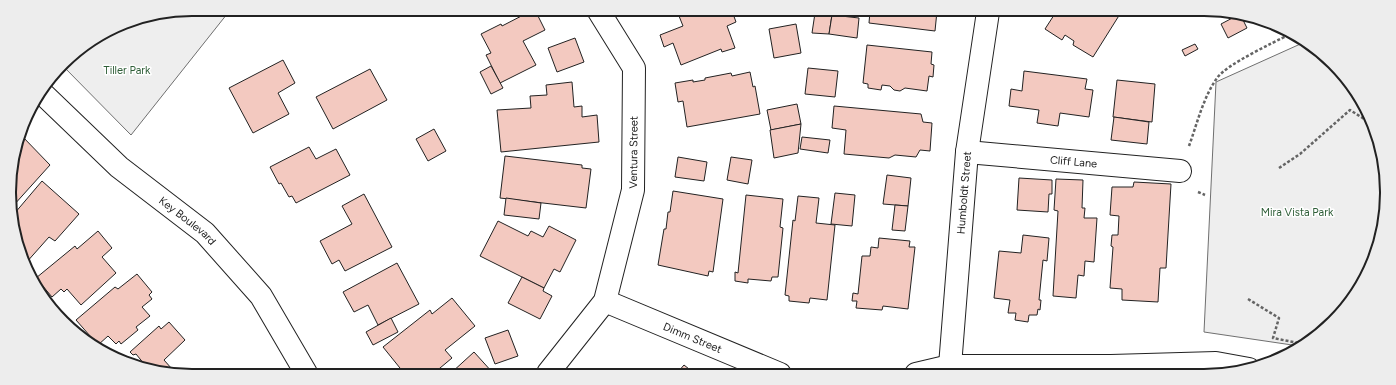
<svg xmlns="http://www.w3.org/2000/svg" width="1396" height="385" font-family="Figtree,sans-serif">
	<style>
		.green { fill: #eee; stroke: #6f6f6f }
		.building { fill: #f3c9c0; stroke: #222 }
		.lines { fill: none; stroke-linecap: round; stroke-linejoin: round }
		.minor-casing { stroke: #222; stroke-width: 24 }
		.path { stroke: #646464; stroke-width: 2.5; stroke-dasharray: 3 2; stroke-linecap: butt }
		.minor { stroke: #fff; stroke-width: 22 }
		.labels { text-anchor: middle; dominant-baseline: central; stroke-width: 3; stroke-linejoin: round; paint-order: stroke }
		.park-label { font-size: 11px; fill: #2f5e38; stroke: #fff }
		.street-label { font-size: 11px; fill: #222; stroke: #fff }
		.rim { fill: none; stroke: #222; stroke-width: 2 }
	</style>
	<rect width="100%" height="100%" fill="#fff"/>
	<!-- green -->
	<g class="green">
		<path d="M193,9H231L131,135L63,66L71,55L122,23Z"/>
		<path d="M1307,41L1356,90L1383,156L1384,228L1363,284L1325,330L1299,346L1204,332L1216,82Z"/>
	</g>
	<!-- building -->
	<g class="building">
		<path d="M533,10H535L545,30L523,41L536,65L500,83L486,55L491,53L481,34L501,24L502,26Z"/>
		<path d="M694,11H732L736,22L727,26L735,48L722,52L721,49L681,65L673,43L664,47L660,35L683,26L679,16Z"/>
		<path d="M870,11H937L935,31L869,23Z"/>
		<path d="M1056,12H1117L1120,14L1093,57L1073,45L1074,41L1065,35L1062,40L1045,29Z"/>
		<path d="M815,13L832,15L829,34L812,33Z"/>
		<path d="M1240,14L1247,28L1228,38L1221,24Z"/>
		<path d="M832,15L859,18L857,38L829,34Z"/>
		<path d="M796,24L801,53L774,58L769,29Z"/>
		<path d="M575,38L584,62L557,72L548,48Z"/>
		<path d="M1195,44L1198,49L1185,56L1182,50Z"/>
		<path d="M867,45L932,52L931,64L934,65L933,77L929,76L927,91L905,88L900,91L894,90L890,86L882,85L881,90L868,88V84L863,83Z"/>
		<path d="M283,60L295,83L278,93L289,114L253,133L229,88Z"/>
		<path d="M491,66L503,88L491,94L480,72Z"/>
		<path d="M808,68L838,71L835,97L805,94Z"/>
		<path d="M370,69L387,100L333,129L316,97Z"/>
		<path d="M1024,71L1087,79L1085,89L1093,90L1089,117L1060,113L1058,126L1037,123L1039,110L1009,106L1011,89L1022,91Z"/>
		<path d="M750,72L753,87L755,86L760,114L687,127L683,101L678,102L675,83L693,80V82L705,80V78L731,73L732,76Z"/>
		<path d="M1117,80L1155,84L1152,122L1113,117Z"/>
		<path d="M572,82L574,107L582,106V117L597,115L599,142L501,152L497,110L531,108L530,96L547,95L546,85Z"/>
		<path d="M797,104L801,124L771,130L767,110Z"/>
		<path d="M834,106L921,114L923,122L932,123L930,151L920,150L916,157L895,155L889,158L844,154L846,130L832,128Z"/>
		<path d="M1114,117L1149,122L1147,144L1111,140Z"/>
		<path d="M801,124L798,153L774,158L770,130Z"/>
		<path d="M434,129L446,151L428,161L416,139Z"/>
		<path d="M21,135L50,165L13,206L9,180Z"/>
		<path d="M802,137L830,140L828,153L800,149Z"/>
		<path d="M309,147L316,159L336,149L350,175L296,203L292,196L289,197L281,183L279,184L270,167Z"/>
		<path d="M505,156L582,165V168L591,169L586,208L500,198Z"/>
		<path d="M678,157L707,162L704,181L675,177Z"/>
		<path d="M731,157L752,160L748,184L727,180Z"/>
		<path d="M887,175L911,178L908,206L883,204Z"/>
		<path d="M1019,178L1052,180V194H1049L1048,212L1017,210Z"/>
		<path d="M1056,179L1083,180L1082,208H1085L1084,218H1097L1094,262L1085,261L1084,276L1078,275L1076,298L1053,296L1058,211L1054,210Z"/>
		<path d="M42,181L79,214L55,241L49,237L25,264L19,251L14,214Z"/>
		<path d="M1134,182L1171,184L1166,268H1160L1158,302L1122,300V289L1110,288L1113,247L1111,246L1112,235H1118L1119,216L1110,215L1112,187H1133Z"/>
		<path d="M673,191L723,199L713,272L709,271L708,276L658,265L664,229H666L668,212H670Z"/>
		<path d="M835,193L855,195L852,226L831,224Z"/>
		<path d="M364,194L392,247L345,271L339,260L332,264L320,241L352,224L342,206Z"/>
		<path d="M746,195L783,199L780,227L783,228L778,277H772L771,281L748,279V283L735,281V272L738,273Z"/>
		<path d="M798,196L819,198L816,223L835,225L827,300L810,298L809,303L789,301V296L785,295L793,220L795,221Z"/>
		<path d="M506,198L541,203L539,219L504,215Z"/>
		<path d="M895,205L908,206L905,231L892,230Z"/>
		<path d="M498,221L528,236L531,231L543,237L549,226L576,240L560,272L554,269L544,288L480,256Z"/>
		<path d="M98,231L112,248L102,257L116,273L81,305L67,289L64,292L61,289L52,297L36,278L75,246L77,249Z"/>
		<path d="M1023,235L1049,238L1047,261L1043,260L1039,300H1041L1040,310L1038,309L1037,315H1029L1028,322L1015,320L1016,313H1008L1010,300L994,298L999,251L1021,253Z"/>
		<path d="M879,238L910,241L909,247H915L908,309L883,306L882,310L856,308L857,301H852L853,293L858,294L862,256H870L871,247L878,248Z"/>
		<path d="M397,263L419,304L378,325L368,305L354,312L343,292Z"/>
		<path d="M137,274L152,292L149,295L152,299L142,307L150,316L136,327L138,330L121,344L119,341L116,344L108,336L98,345L76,320L115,287L118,289Z"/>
		<path d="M522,277L544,288L543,291L552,296L540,319L508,303Z"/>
		<path d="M452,298L475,326L445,350L452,358L434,373H404L383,347L430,310L432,314Z"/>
		<path d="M391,318L398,332L373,345L366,332Z"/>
		<path d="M169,322L185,340L164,360L172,369L168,373H157L149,370L136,354L133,355L130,352L159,326L161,329Z"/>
		<path d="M508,330L518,356L495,364L485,338Z"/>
		<path d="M474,352L493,373H451Z"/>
		<path d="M684,365L694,373H677Z"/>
	</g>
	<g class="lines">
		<defs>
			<g id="minor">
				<path id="s1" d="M42,93L119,167L205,233L261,296L306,373"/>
				<path id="s2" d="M967,152L1180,171"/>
				<path id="s3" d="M605,301L780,374"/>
				<path id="s4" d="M548,373L605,301L633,190L634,68L598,10"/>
				<path d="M916,374L950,366H1111L1216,363L1249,369"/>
				<path id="s5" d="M948,374L950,366L967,152L988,12"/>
			</g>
		</defs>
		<!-- minor casing -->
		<use href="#minor" class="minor-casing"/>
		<!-- path -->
		<g class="path">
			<path d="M1189,146C1197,124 1203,98 1217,78C1227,64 1273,43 1290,34"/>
			<path d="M1279,168L1300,154L1350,110L1369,122"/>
			<path d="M1198,192L1205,195"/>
			<path d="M1248,299L1279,318L1273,338L1303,344"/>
		</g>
		<!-- minor -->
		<use href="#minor" class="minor"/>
	</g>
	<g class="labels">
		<!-- park labels -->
		<g class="park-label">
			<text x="127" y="70">Tiller Park</text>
			<text x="1297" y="212">Mira Vista Park</text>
		</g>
		<!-- street labels -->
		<g class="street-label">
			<text stroke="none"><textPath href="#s4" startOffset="244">Ventura Street</textPath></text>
			<text stroke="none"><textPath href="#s2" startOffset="107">Cliff Lane</textPath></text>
			<text stroke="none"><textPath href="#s5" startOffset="182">Humboldt Street</textPath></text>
			<text stroke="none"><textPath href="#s1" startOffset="194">Key Boulevard</textPath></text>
			<text stroke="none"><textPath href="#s3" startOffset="95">Dimm Street</textPath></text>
		</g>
	</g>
	<!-- crop -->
	<path d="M0 0H1396V385H0ZM192 16H1204A176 176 0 0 1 1380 192V193A176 176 0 0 1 1204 369H192A176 176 0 0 1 16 193V192A176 176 0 0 1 192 16Z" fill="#ededed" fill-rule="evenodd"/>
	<path class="rim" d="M192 16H1204A176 176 0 0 1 1380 192V193A176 176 0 0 1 1204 369H192A176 176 0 0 1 16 193V192A176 176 0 0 1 192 16Z"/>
</svg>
